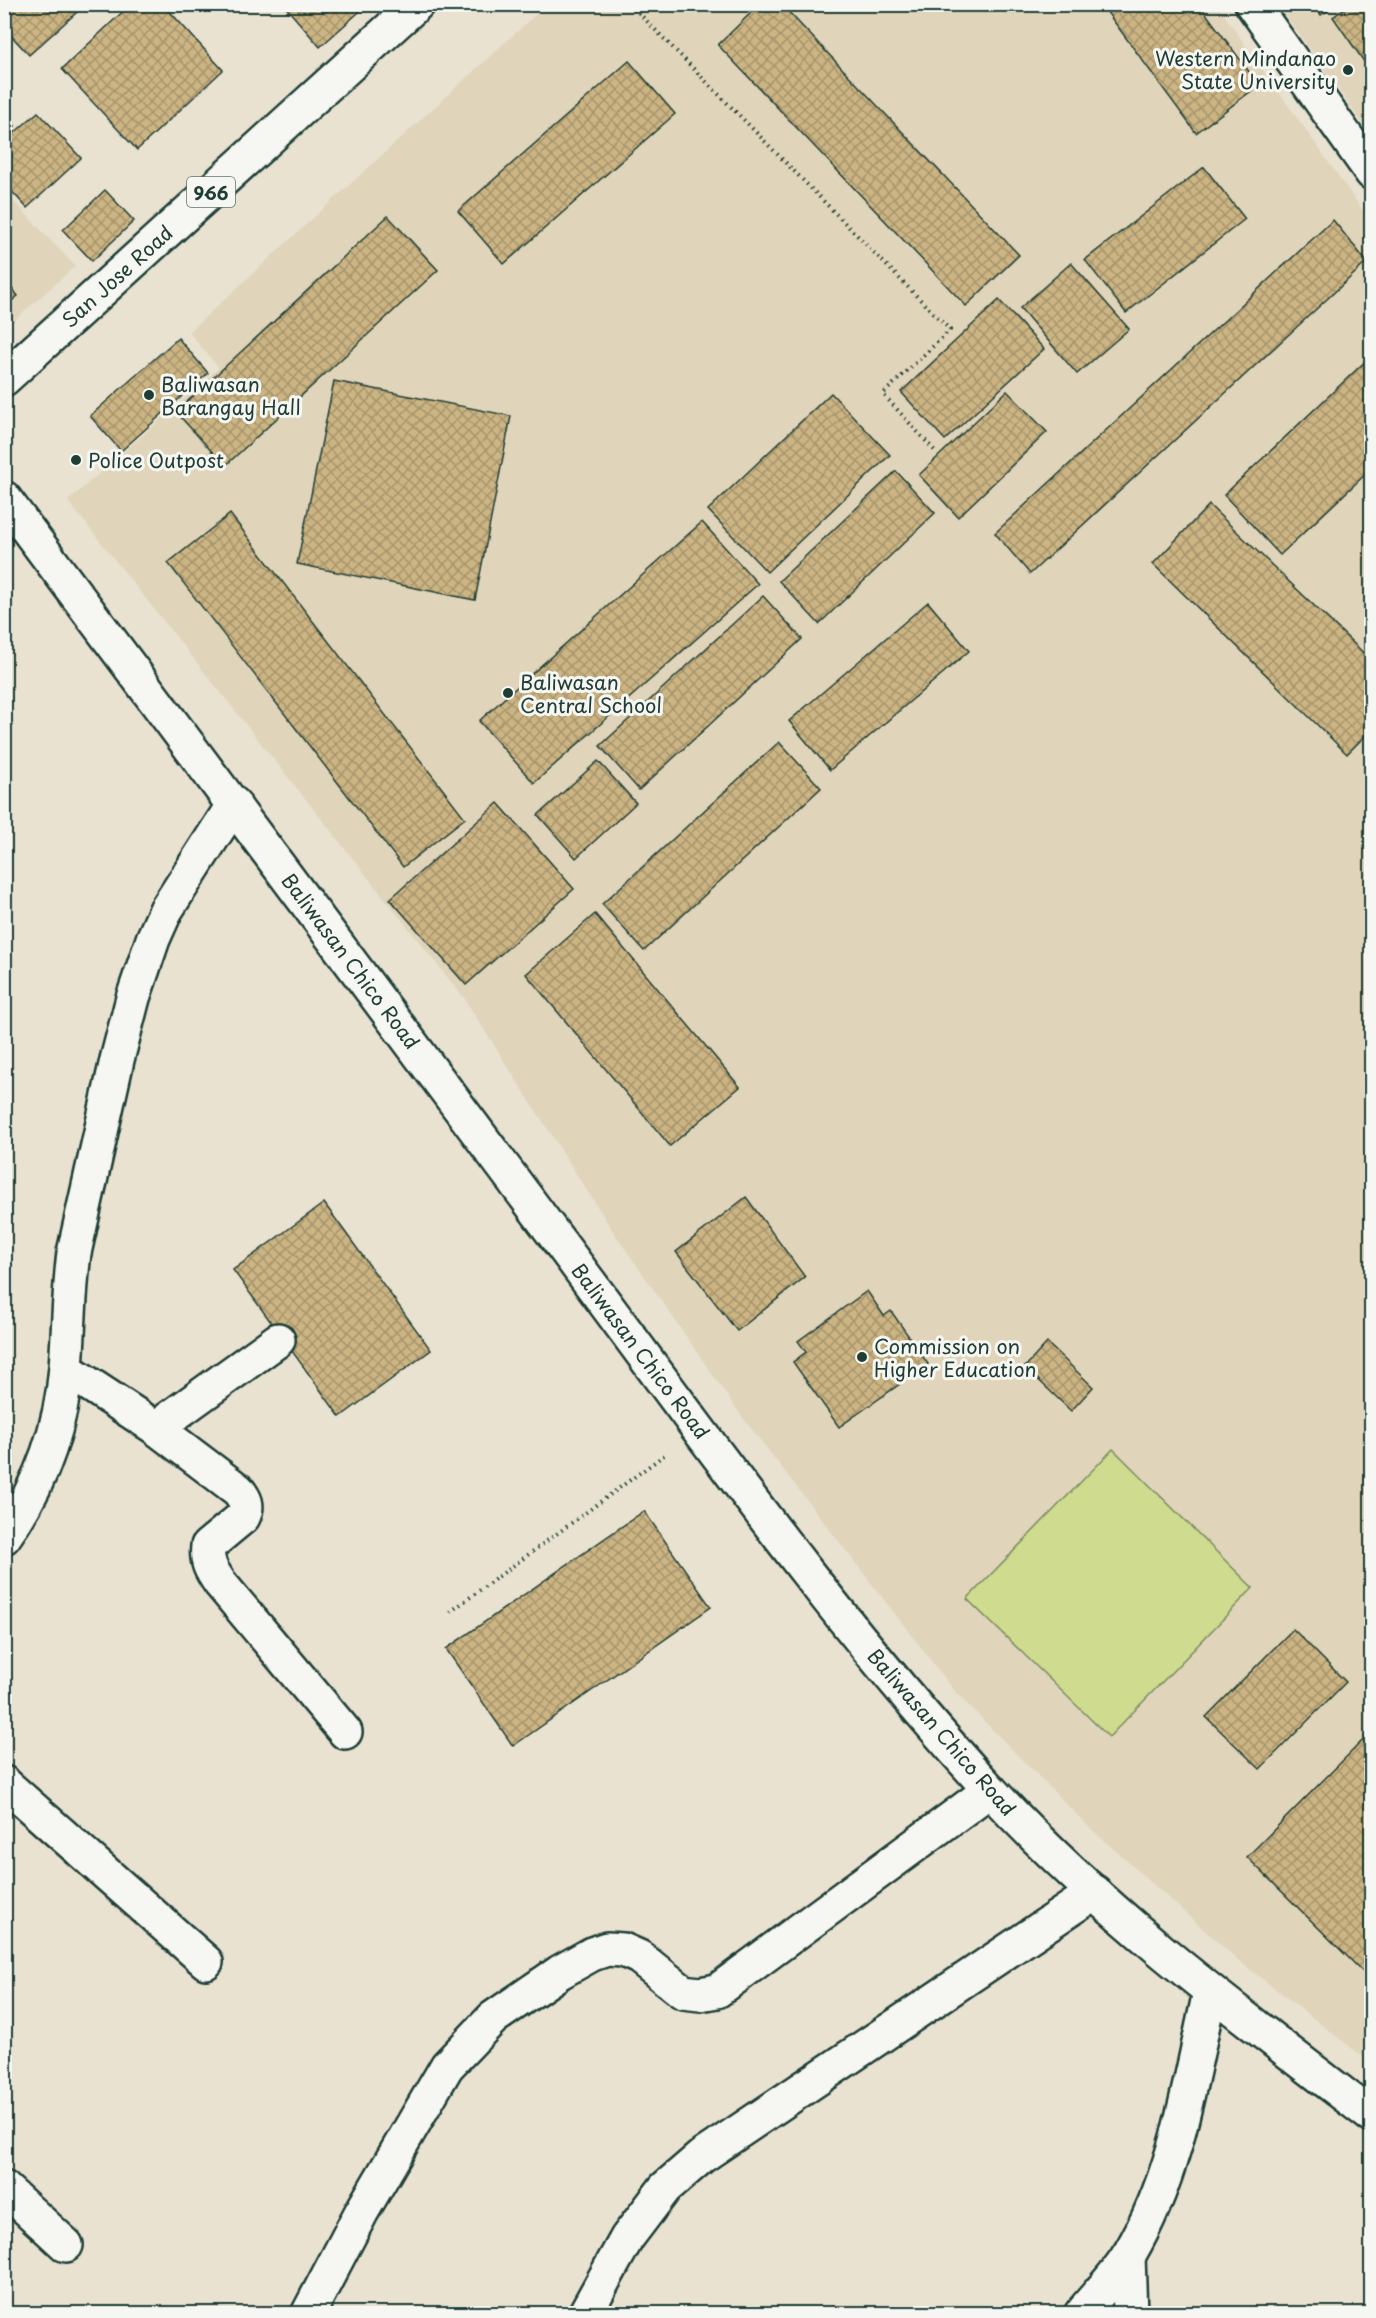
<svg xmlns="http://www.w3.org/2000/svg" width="1376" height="2318" font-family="'Playpen Sans',sans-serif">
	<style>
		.built { fill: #e0d4ba }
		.green { fill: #cfdb8e; stroke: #778c61; stroke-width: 1.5 }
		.building { fill: url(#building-cross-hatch); stroke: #1f3d34; stroke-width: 1.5 }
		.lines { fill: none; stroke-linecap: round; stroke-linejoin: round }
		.minor-casing { stroke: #1f3d34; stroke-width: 38 }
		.secondary-casing { stroke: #1f3d34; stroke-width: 38 }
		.primary-casing { stroke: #1f3d34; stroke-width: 38 }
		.path { stroke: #1f3d34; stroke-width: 4; stroke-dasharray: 1.5 4.5; stroke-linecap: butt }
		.minor { stroke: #f6f6f2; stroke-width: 33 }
		.secondary { stroke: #f6f6f2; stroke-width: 33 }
		.primary { stroke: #f6f6f2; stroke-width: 33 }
		.poi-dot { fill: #1f3d34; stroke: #f6f6f2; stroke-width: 2 }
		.labels { text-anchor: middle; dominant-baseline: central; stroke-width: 6; stroke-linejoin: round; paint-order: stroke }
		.shield { fill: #f6f6f2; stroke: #60746d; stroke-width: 1.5 }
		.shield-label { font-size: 18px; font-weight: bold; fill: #1f3d34 }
		.poi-label { font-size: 20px; fill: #1f3d34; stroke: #f6f6f2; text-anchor: start }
		.street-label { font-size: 20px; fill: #1f3d34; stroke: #f6f6f2 }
	</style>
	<defs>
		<pattern id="building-cross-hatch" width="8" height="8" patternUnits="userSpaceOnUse" patternTransform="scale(1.5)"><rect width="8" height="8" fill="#ccb483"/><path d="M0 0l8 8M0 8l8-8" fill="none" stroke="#a5946c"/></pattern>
	</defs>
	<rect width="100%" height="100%" fill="#e9e2d1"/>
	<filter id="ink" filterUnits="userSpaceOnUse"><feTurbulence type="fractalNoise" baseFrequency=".0167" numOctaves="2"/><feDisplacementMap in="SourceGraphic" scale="12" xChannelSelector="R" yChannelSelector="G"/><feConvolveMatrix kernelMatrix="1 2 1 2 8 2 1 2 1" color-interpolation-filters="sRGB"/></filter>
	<g filter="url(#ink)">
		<!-- built -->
		<g class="built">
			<path d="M546,5H1217L1371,222V2063L1238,1960L1090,1828L957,1694L740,1414L613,1231L464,998L68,501L219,368L189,332Z"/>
			<path d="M1278,5H1371V135Z"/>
			<path d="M4,191L75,266L5,329H4Z"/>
		</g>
		<!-- green -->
		<path class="green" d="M1113,1449L1253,1588L1109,1737L967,1599Z"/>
		<!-- building -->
		<g class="building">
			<path d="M18,4H86L29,55L4,28V17Z"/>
			<path d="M131,4H163L223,70L137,150L62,69Z"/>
			<path d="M283,4H368L320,47Z"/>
			<path d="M760,4H781L1019,255L966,306L718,45Z"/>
			<path d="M1101,4H1199L1259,85L1196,133Z"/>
			<path d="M1314,4H1337L1321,15Z"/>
			<path d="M1351,4H1372V73L1333,17Z"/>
			<path d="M629,61L675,114L504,264L458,211Z"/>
			<path d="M38,112L81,158L27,208L4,183V142Z"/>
			<path d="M4,114L15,126L4,136Z"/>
			<path d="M1204,167L1245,219L1126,313L1085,260Z"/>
			<path d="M105,190L134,221L92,261L63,230Z"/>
			<path d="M388,216L438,270L225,466L176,412Z"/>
			<path d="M1333,220L1367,262L1030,574L995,533Z"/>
			<path d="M1071,263L1129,329L1077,374L1020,308Z"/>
			<path d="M4,279L18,296L4,307Z"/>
			<path d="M999,300L1044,349L945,440L901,392Z"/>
			<path d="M178,338L208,373L121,451L90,416Z"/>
			<path d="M1372,355V468L1280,555L1224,495Z"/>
			<path d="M334,381L511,416L475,600L297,564Z"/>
			<path d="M1007,391L1047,432L958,517L919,475Z"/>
			<path d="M831,393L890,455L767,572L708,510Z"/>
			<path d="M896,471L935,513L819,624L779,581Z"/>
			<path d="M1209,505L1372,661V729L1347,754L1153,564Z"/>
			<path d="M230,514L465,818L403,867L168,563Z"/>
			<path d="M702,522L758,584L534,783L479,721Z"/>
			<path d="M763,596L802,639L639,790L600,746Z"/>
			<path d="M928,602L969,651L830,770L789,721Z"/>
			<path d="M779,742L821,788L644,951L602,904Z"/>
			<path d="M598,761L636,803L576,858L538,815Z"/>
			<path d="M498,803L574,889L466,985L390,899Z"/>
			<path d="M595,914L740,1087L670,1146L526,974Z"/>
			<path d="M746,1197L805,1277L737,1331L676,1252Z"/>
			<path d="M324,1203L431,1350L340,1417L233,1270Z"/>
			<path d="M867,1291L884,1316L891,1311L928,1364L839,1427L793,1362L806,1352L798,1341Z"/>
			<path d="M1047,1343L1093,1387L1071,1411L1025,1367Z"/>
			<path d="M644,1511L711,1607L513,1746L446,1649Z"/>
			<path d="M1293,1629L1346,1682L1260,1769L1206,1717Z"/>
			<path d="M1372,1731V1981L1247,1857Z"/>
		</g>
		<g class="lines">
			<defs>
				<g id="minor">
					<path d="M1252,4L1372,173"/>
					<path d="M66,1369L156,1428L238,1490C245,1499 249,1505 243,1517L208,1546C206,1562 211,1570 220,1583L345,1732"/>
					<path d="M156,1428L278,1340"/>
					<path d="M4,1537C40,1487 61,1429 66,1367C69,1329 69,1291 74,1253L117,1060L133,998L153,939L166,910L234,804"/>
					<path d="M4,1783L206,1962"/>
					<path d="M4,2188L66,2245"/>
					<path d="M1128,2256L1130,2314"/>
					<path d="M308,2314L361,2213L447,2066L493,2018L560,1972L592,1954L607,1949L623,1950L639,1957L683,1992L700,1994L717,1991L990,1790"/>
					<path d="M585,2314L627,2238L665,2188L701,2157L1095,1892"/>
					<path d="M1081,2314C1097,2294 1117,2275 1130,2253C1177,2173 1190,2081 1210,1992"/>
				</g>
				<path id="secondary" d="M4,498C191,746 376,995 561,1244C699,1429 833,1619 990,1790C1103,1913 1239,2014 1372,2116"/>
				<path id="primary" d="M4,379L417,4"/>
			</defs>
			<!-- minor casing -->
			<use href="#minor" class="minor-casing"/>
			<!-- secondary casing -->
			<use href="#secondary" class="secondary-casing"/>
			<!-- primary casing -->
			<use href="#primary" class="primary-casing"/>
			<!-- path -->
			<g class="path">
				<path d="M630,4L950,330L883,394L935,451"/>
				<path d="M450,1612L667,1453"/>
			</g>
			<!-- minor -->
			<use href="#minor" class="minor"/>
			<!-- secondary -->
			<use href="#secondary" class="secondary"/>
			<!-- primary -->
			<use href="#primary" class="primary"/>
		</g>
	</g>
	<!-- markers -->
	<g class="poi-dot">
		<circle cx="1348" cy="70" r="6"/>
		<circle cx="149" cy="395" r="6"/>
		<circle cx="76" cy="460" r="6"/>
		<circle cx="508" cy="693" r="6"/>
		<circle cx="862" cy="1357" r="6"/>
	</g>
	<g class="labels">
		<!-- shield labels -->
		<rect class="shield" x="187" y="177" width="48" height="30" rx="4.5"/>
		<g class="shield-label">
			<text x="211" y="192">966</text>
		</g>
		<!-- poi labels -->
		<g class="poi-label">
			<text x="1336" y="58" text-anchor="end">Western Mindanao<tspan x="1336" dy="23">State University</tspan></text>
			<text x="161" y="384">Baliwasan<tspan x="161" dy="23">Barangay Hall</tspan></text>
			<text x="88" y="460">Police Outpost</text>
			<text x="520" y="682">Baliwasan<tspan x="520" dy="23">Central School</tspan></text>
			<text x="874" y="1346">Commission on<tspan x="874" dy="23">Higher Education</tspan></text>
		</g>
		<!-- street labels -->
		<g class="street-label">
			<text transform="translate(117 276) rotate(-42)">San Jose Road</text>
			<text transform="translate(351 961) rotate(53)">Baliwasan Chico Road</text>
			<text transform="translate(641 1351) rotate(53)">Baliwasan Chico Road</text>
			<text transform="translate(942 1732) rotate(49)">Baliwasan Chico Road</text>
		</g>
	</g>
	<!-- margin -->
	<rect width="1376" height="2318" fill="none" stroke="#f6f6f2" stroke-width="24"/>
	<rect x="12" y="12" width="1352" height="2294" fill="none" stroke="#1f3d34" stroke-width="2" filter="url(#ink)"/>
</svg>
